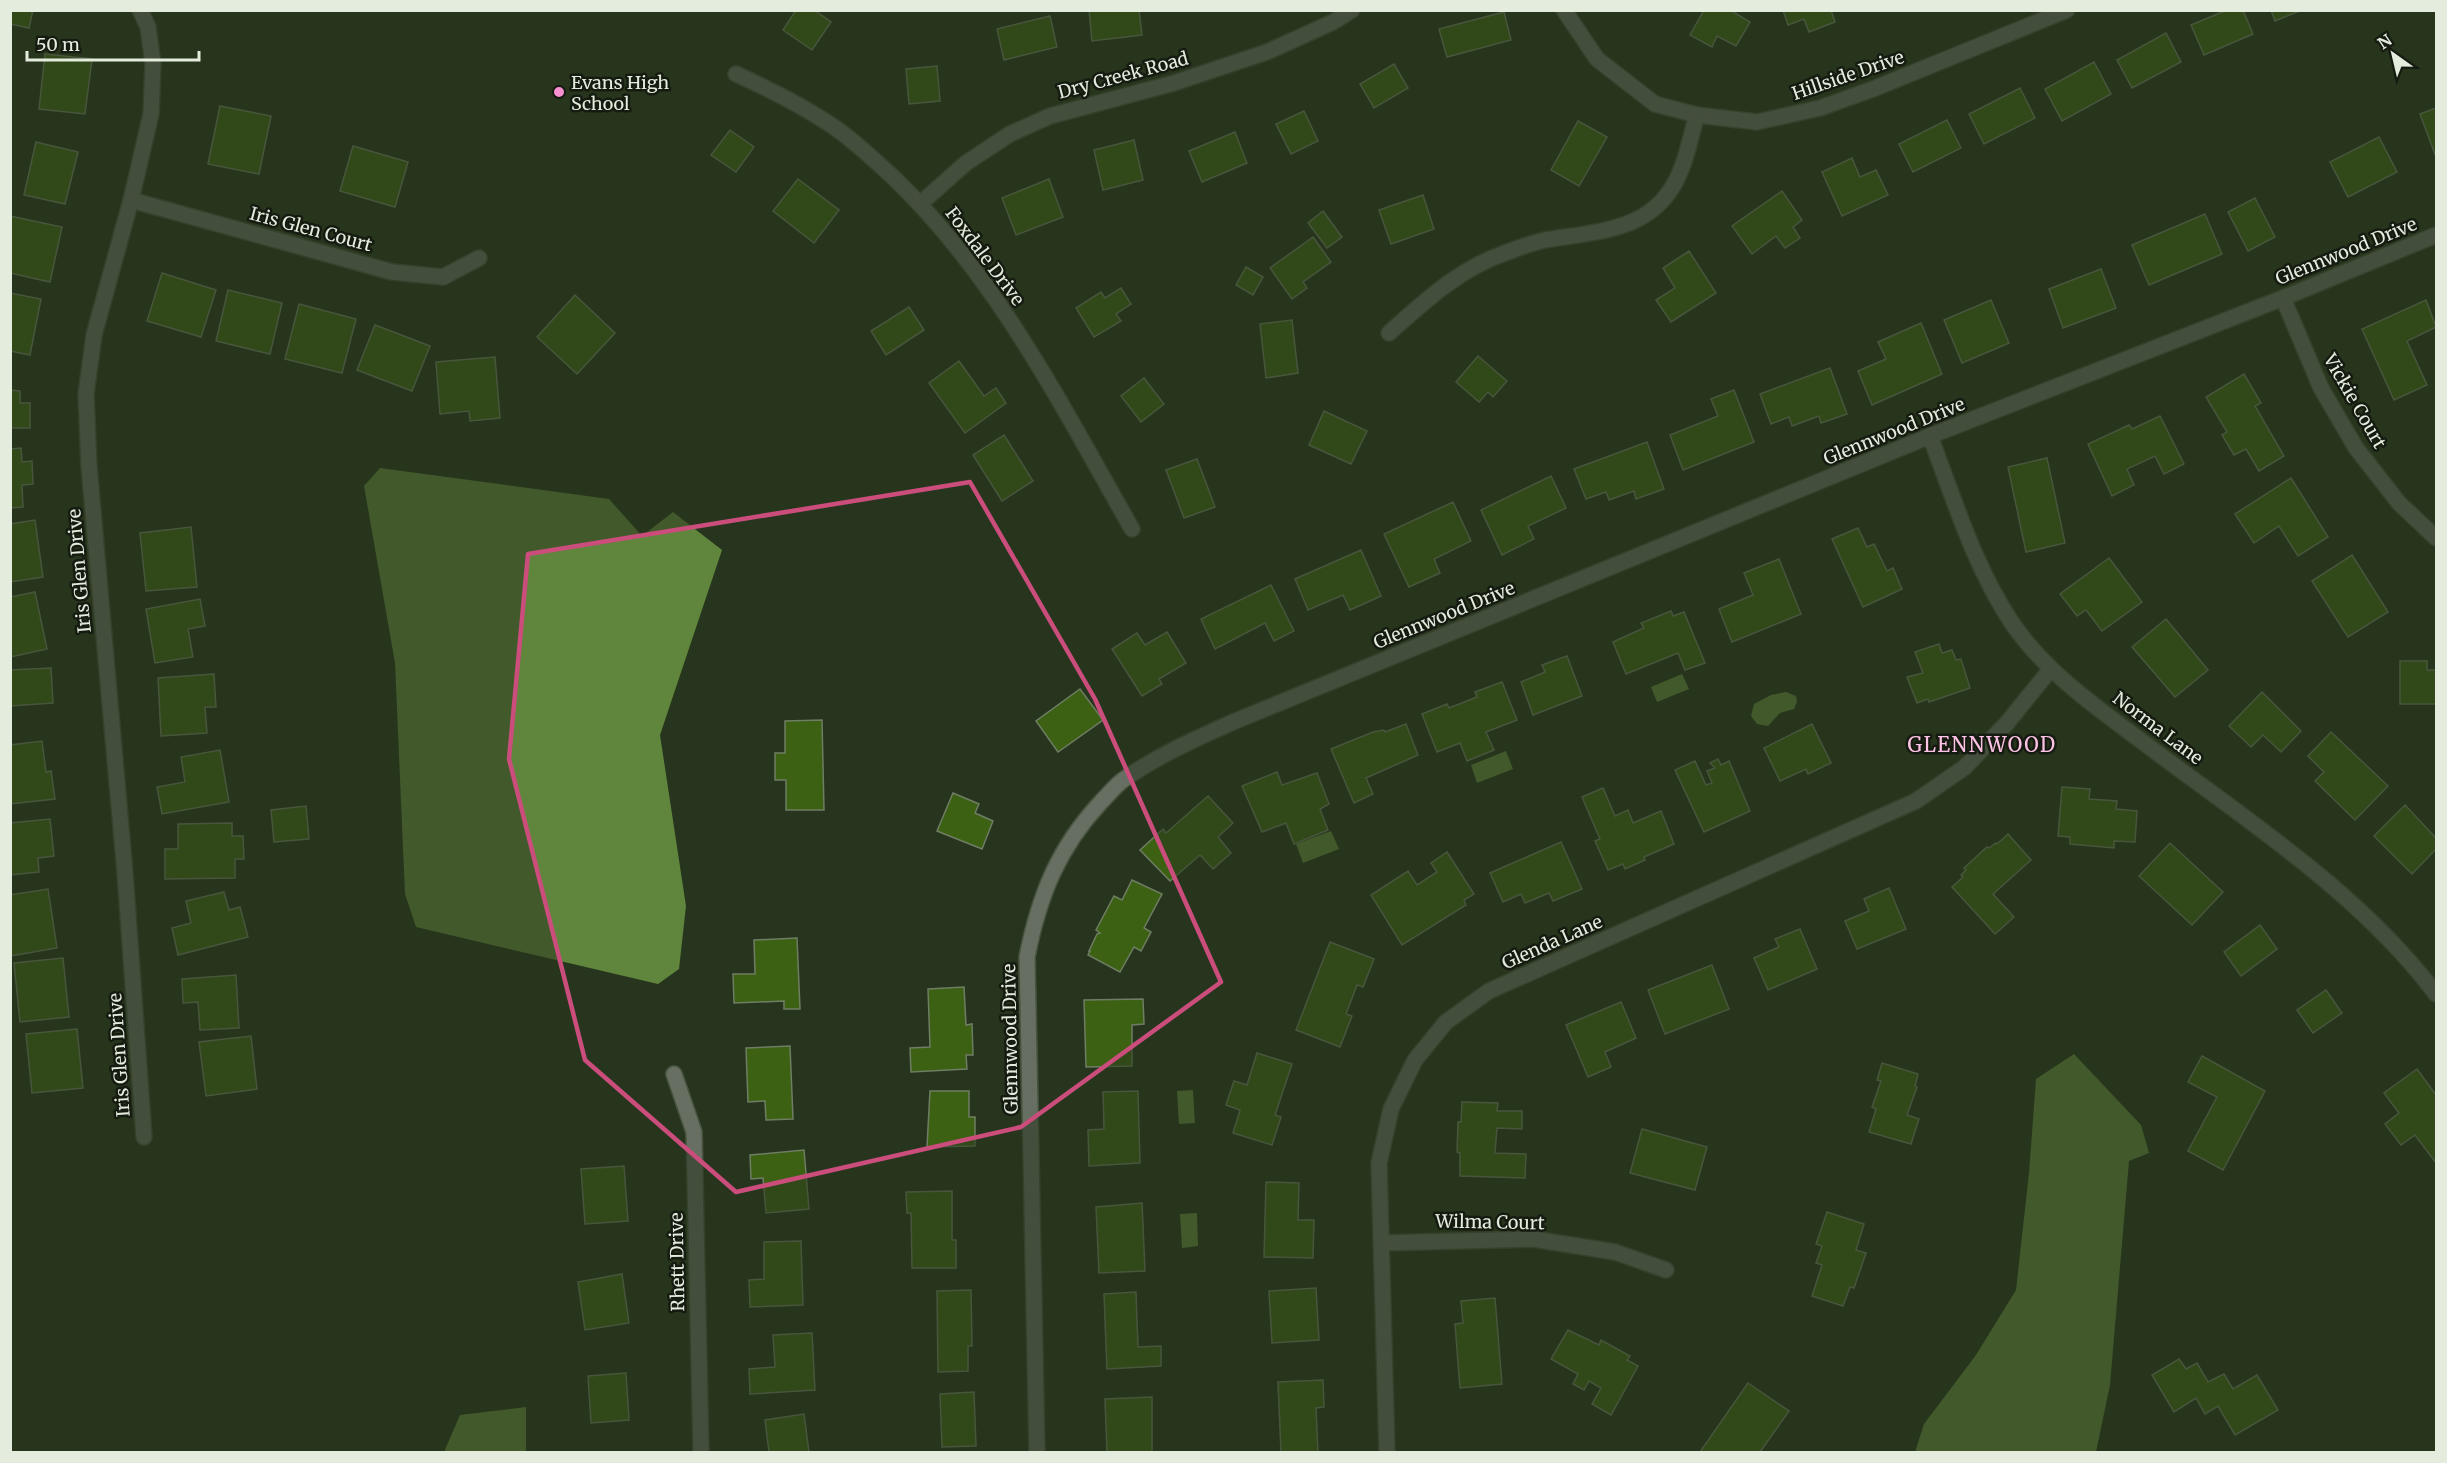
<svg xmlns="http://www.w3.org/2000/svg" width="2447" height="1463" font-family="Merriweather,serif">
	<style>
		.water { fill: #5f863c }
		.building { fill: #3c6113; stroke: #6e7d63; stroke-width: 1.5 }
		.lines { fill: none; stroke-linecap: round; stroke-linejoin: round }
		.street-casing { stroke: #46523d; stroke-width: 18 }
		.street { stroke: #676e62; stroke-width: 15 }
		.marked { fill: none; stroke: #ca4d7c; stroke-width: 4.5; stroke-linejoin: round }
		.poi-dot { fill: #f690d1; stroke: #151b10; stroke-width: 2 }
		.labels { text-anchor: middle; dominant-baseline: central; stroke-width: 5; stroke-linejoin: round; paint-order: stroke }
		.street-label { font-size: 18px; fill: #e3ecdd; stroke: #151b10 }
		.poi-label { font-size: 18px; fill: #e3ecdd; stroke: #151b10; text-anchor: start }
		.neighbourhood-label { font-size: 20px; letter-spacing: 1.5px; fill: #fdc2e5; stroke: #151b10 }
	</style>
	<rect width="100%" height="100%" fill="#28351e"/>
	<!-- water -->
	<g class="water">
		<path d="M380,468L609,499L642,536L673,512L722,550L660,735L686,906L679,969L658,984L416,927L405,894L395,663L364,486Z"/>
		<path d="M1682,674L1689,689L1657,702L1651,687Z"/>
		<path d="M1786,692L1796,696L1797,702L1794,709L1780,713L1768,726L1757,724L1751,716L1754,704L1771,695Z"/>
		<path d="M1506,751L1513,769L1477,783L1471,765Z"/>
		<path d="M1331,831L1339,849L1303,863L1296,844Z"/>
		<path d="M2074,1054L2141,1125L2149,1153L2129,1161L2110,1385L2096,1452H1915L1924,1424L1976,1355L2016,1290L2029,1173L2036,1079Z"/>
		<path d="M1193,1090L1195,1123L1179,1124L1177,1091Z"/>
		<path d="M1197,1213L1198,1246L1182,1248L1180,1214Z"/>
		<path d="M526,1407V1452H444L460,1415Z"/>
	</g>
	<!-- building -->
	<g class="building">
		<path d="M10,10H33L29,28L10,24Z"/>
		<path d="M796,10H814L831,22L812,50L783,30Z"/>
		<path d="M1089,10H1139L1142,35L1092,41Z"/>
		<path d="M1704,10H1730L1750,22L1736,46L1717,36L1712,47L1690,35Z"/>
		<path d="M1783,10H1831L1835,22L1809,32L1804,19L1788,25Z"/>
		<path d="M2227,10H2243L2253,34L2204,55L2191,25Z"/>
		<path d="M2271,10H2302L2275,21Z"/>
		<path d="M1504,12L1511,40L1447,57L1439,29Z"/>
		<path d="M1050,16L1057,47L1004,60L997,29Z"/>
		<path d="M2166,33L2181,62L2132,88L2117,60Z"/>
		<path d="M45,54L92,59L85,114L39,109Z"/>
		<path d="M2094,62L2111,94L2062,121L2045,89Z"/>
		<path d="M1394,64L1408,88L1374,108L1360,84Z"/>
		<path d="M937,66L940,101L909,104L906,69Z"/>
		<path d="M2020,88L2035,118L1984,144L1969,114Z"/>
		<path d="M220,106L271,116L259,174L208,164Z"/>
		<path d="M2436,108V157L2420,114Z"/>
		<path d="M1304,111L1318,141L1291,154L1276,124Z"/>
		<path d="M1947,120L1961,148L1913,172L1899,144Z"/>
		<path d="M1578,121L1607,137L1579,186L1551,170Z"/>
		<path d="M730,130L754,147L736,172L711,155Z"/>
		<path d="M1235,132L1247,163L1202,182L1189,151Z"/>
		<path d="M2379,137L2397,172L2348,197L2330,162Z"/>
		<path d="M1134,140L1143,180L1103,190L1094,150Z"/>
		<path d="M36,142L78,152L65,204L24,195Z"/>
		<path d="M353,146L408,162L395,207L340,191Z"/>
		<path d="M1852,158L1860,177L1876,170L1888,195L1842,216L1822,172Z"/>
		<path d="M798,179L839,210L814,243L773,211Z"/>
		<path d="M1049,179L1063,217L1016,235L1002,198Z"/>
		<path d="M1782,191L1802,220L1793,227L1800,238L1785,248L1776,236L1752,254L1732,226Z"/>
		<path d="M1423,195L1434,229L1391,244L1379,210Z"/>
		<path d="M2255,198L2275,237L2248,251L2228,212Z"/>
		<path d="M1323,211L1342,237L1327,248L1308,223Z"/>
		<path d="M2205,214L2222,254L2149,285L2132,245Z"/>
		<path d="M10,216L62,227L50,282L10,273Z"/>
		<path d="M1313,237L1331,262L1303,282L1307,288L1292,299L1270,268Z"/>
		<path d="M1689,251L1716,293L1671,322L1656,300L1675,288L1663,268Z"/>
		<path d="M1246,267L1263,277L1253,295L1236,285Z"/>
		<path d="M2101,269L2116,308L2063,328L2049,289Z"/>
		<path d="M162,273L216,290L201,337L147,321Z"/>
		<path d="M1121,288L1131,304L1116,314L1121,321L1094,337L1076,308L1101,292L1105,298Z"/>
		<path d="M228,290L282,303L270,354L216,341Z"/>
		<path d="M10,293L41,299L30,355L10,351Z"/>
		<path d="M575,295L615,333L577,374L537,337Z"/>
		<path d="M1991,300L2009,343L1962,363L1944,320Z"/>
		<path d="M2426,300L2436,327L2407,341L2427,385L2394,400L2362,329Z"/>
		<path d="M299,304L356,319L342,373L285,359Z"/>
		<path d="M909,307L924,330L886,355L871,331Z"/>
		<path d="M1292,320L1298,373L1266,378L1260,324Z"/>
		<path d="M1921,323L1942,374L1872,405L1858,371L1886,359L1878,342Z"/>
		<path d="M375,325L430,346L412,391L357,370Z"/>
		<path d="M1478,356L1507,381L1493,397L1488,392L1479,402L1456,382Z"/>
		<path d="M495,357L500,418L470,421L469,411L440,414L436,362Z"/>
		<path d="M959,361L984,396L996,388L1006,403L965,433L929,383Z"/>
		<path d="M1830,368L1847,414L1821,423L1819,416L1792,426L1789,417L1771,424L1760,394Z"/>
		<path d="M2244,374L2261,403L2255,406L2284,456L2259,471L2246,449L2234,455L2222,435L2227,432L2206,397Z"/>
		<path d="M1144,378L1164,404L1141,422L1121,396Z"/>
		<path d="M10,390L20,391V403H30V428H10Z"/>
		<path d="M1734,390L1754,442L1683,470L1670,435L1718,416L1711,399Z"/>
		<path d="M1324,411L1367,431L1351,464L1309,445Z"/>
		<path d="M2160,416L2184,464L2164,474L2155,456L2127,469L2134,485L2112,496L2088,444L2129,425L2132,429Z"/>
		<path d="M1004,435L1033,481L1002,501L973,455Z"/>
		<path d="M1647,442L1664,489L1636,499L1634,491L1609,500L1606,492L1586,499L1574,469Z"/>
		<path d="M21,448L22,462L32,461L33,484L22,485L23,507L10,508V449Z"/>
		<path d="M2047,458L2065,543L2026,552L2008,467Z"/>
		<path d="M1197,459L1215,507L1184,518L1166,470Z"/>
		<path d="M1551,476L1566,508L1528,526L1534,539L1502,555L1481,510Z"/>
		<path d="M2291,478L2328,537L2298,556L2279,526L2254,543L2235,514Z"/>
		<path d="M1453,502L1471,541L1434,559L1440,573L1409,587L1384,534Z"/>
		<path d="M35,520L43,577L10,582V524Z"/>
		<path d="M191,527L197,587L146,591L140,533Z"/>
		<path d="M1858,528L1867,547L1874,544L1887,571L1893,568L1902,589L1863,607L1832,539Z"/>
		<path d="M1361,550L1381,596L1350,610L1343,595L1308,610L1295,579Z"/>
		<path d="M2352,555L2388,612L2348,637L2312,581Z"/>
		<path d="M2109,558L2142,602L2102,631L2086,610L2077,616L2060,594Z"/>
		<path d="M1779,559L1801,614L1732,642L1719,609L1753,595L1744,573Z"/>
		<path d="M1271,585L1294,631L1274,641L1265,623L1215,649L1201,619Z"/>
		<path d="M35,592L47,649L10,657V597Z"/>
		<path d="M200,599L205,626L188,629L193,657L155,663L146,609Z"/>
		<path d="M1671,611L1673,616L1684,612L1705,663L1685,670L1678,653L1626,674L1613,642L1644,628L1641,623Z"/>
		<path d="M2166,619L2208,670L2175,697L2132,647Z"/>
		<path d="M1167,632L1186,663L1159,679L1162,684L1142,696L1112,649L1137,633L1145,645Z"/>
		<path d="M1939,644L1942,653L1952,650L1956,660L1961,659L1970,688L1929,702L1928,699L1917,703L1907,677L1923,673L1915,652Z"/>
		<path d="M1567,656L1582,696L1533,715L1521,682L1545,672L1542,665Z"/>
		<path d="M2400,661H2427V670H2436V704H2400Z"/>
		<path d="M51,668L53,703L10,706V670Z"/>
		<path d="M214,674L216,707H205L207,733L161,736L158,678Z"/>
		<path d="M1502,682L1517,720L1486,732L1494,750L1467,761L1460,743L1437,752L1422,714L1447,704L1449,708L1477,697L1475,692Z"/>
		<path d="M1080,689L1103,720L1058,752L1036,721Z"/>
		<path d="M2262,692L2301,731L2281,752L2263,735L2251,747L2229,726Z"/>
		<path d="M822,720L824,810H786V780H775V753H785V721Z"/>
		<path d="M1406,724L1418,755L1366,778L1373,794L1354,803L1331,749L1373,732L1384,730L1385,732Z"/>
		<path d="M1812,724L1831,763L1808,774L1806,769L1780,781L1764,748Z"/>
		<path d="M2331,732L2388,786L2355,820L2315,781L2324,772L2308,756Z"/>
		<path d="M42,741L46,772L51,771L55,799L10,804V745Z"/>
		<path d="M220,750L229,802L162,814L157,787L185,782L181,757Z"/>
		<path d="M1718,759L1721,765L1729,761L1750,811L1704,832L1675,770L1695,761L1706,785L1712,783L1707,771L1715,768L1710,763Z"/>
		<path d="M1277,772L1282,785L1317,773L1329,804L1320,809L1328,830L1294,844L1286,823L1262,832L1242,786Z"/>
		<path d="M2062,787L2090,789L2089,799L2117,801L2116,809L2137,811L2135,842L2114,841V848L2070,844V837L2058,836Z"/>
		<path d="M1603,788L1615,816L1628,810L1633,823L1661,811L1674,844L1644,857L1645,860L1625,869L1623,864L1608,870L1595,841L1600,839L1582,797Z"/>
		<path d="M953,793L979,804L975,813L993,821L982,849L937,831Z"/>
		<path d="M1208,796L1233,823L1218,837L1231,853L1213,869L1200,855L1170,881L1140,850L1163,829L1166,833Z"/>
		<path d="M2405,805L2436,838V849L2412,874L2374,836Z"/>
		<path d="M306,806L309,839L274,842L271,810Z"/>
		<path d="M50,819L54,856L38,858L39,872L10,875V823Z"/>
		<path d="M232,823V836H243L244,859H235V878L165,879V849H178V824Z"/>
		<path d="M2008,834L2031,860L1993,894L2014,917L1995,934L1952,887L1963,877L1961,875L1966,870L1964,868L1987,847L1989,848L1996,843L1997,844Z"/>
		<path d="M1561,842L1582,889L1553,901L1549,893L1525,903L1521,894L1503,902L1490,873Z"/>
		<path d="M2170,843L2223,892L2192,925L2139,876Z"/>
		<path d="M1447,852L1474,894L1464,900L1466,905L1402,945L1371,895L1408,871L1417,885L1437,872L1431,863Z"/>
		<path d="M1132,880L1162,894L1144,928L1151,932L1141,951L1134,947L1120,972L1088,955L1090,951H1089L1097,934L1100,933L1096,930L1114,896L1122,900Z"/>
		<path d="M1889,888L1906,929L1857,949L1845,921L1869,911L1864,899Z"/>
		<path d="M48,889L57,948L10,956V895Z"/>
		<path d="M224,892L229,910L240,907L248,937L178,955L172,928L191,923L186,901Z"/>
		<path d="M2260,925L2277,949L2241,976L2224,952Z"/>
		<path d="M1800,929L1817,969L1768,990L1754,958L1779,947L1775,939Z"/>
		<path d="M797,938L800,1009H784V1001L734,1003L733,974H755L754,940Z"/>
		<path d="M1330,942L1374,959L1363,987L1357,985L1346,1014L1352,1016L1340,1047L1296,1030Z"/>
		<path d="M63,958L69,1017L20,1022L14,963Z"/>
		<path d="M1712,965L1729,1009L1665,1034L1648,990Z"/>
		<path d="M236,975L239,1028L200,1030L198,1002L183,1003L182,979Z"/>
		<path d="M964,987L966,1025L972,1024L973,1055H966L967,1069L911,1072L910,1048L930,1047L928,989Z"/>
		<path d="M2326,990L2342,1013L2313,1033L2297,1010Z"/>
		<path d="M1143,999L1144,1024L1132,1025V1066L1086,1067L1084,1000Z"/>
		<path d="M1621,1002L1636,1038L1605,1052L1611,1067L1588,1077L1566,1025Z"/>
		<path d="M77,1029L83,1088L32,1093L26,1034Z"/>
		<path d="M251,1036L257,1089L206,1096L199,1042Z"/>
		<path d="M790,1046L793,1119L766,1120L765,1101L748,1102L746,1048Z"/>
		<path d="M1257,1053L1292,1064L1275,1115L1281,1117L1272,1145L1233,1133L1240,1110L1226,1105L1234,1081L1247,1085Z"/>
		<path d="M2202,1056L2265,1091L2223,1170L2188,1151L2217,1097L2188,1082Z"/>
		<path d="M1882,1063L1918,1074L1915,1086L1917,1087L1907,1115L1919,1119L1911,1144L1869,1132L1876,1109L1872,1107L1881,1081L1877,1080Z"/>
		<path d="M2417,1069L2436,1095V1163L2415,1135L2401,1145L2385,1124L2399,1113L2384,1093Z"/>
		<path d="M930,1091H969V1117H975V1146L927,1147Z"/>
		<path d="M1138,1091L1140,1163L1089,1166L1088,1130L1104,1129L1103,1092Z"/>
		<path d="M1462,1102L1498,1103L1497,1111H1522V1129L1497,1128L1495,1153L1526,1154L1525,1178L1460,1176V1153L1457,1152L1458,1122H1461Z"/>
		<path d="M1642,1129L1707,1147L1695,1190L1630,1173Z"/>
		<path d="M804,1150L809,1209L766,1213L763,1178L751,1179L750,1155Z"/>
		<path d="M624,1166L628,1221L585,1224L581,1169Z"/>
		<path d="M1266,1182L1299,1183L1298,1220H1314L1313,1258L1264,1257Z"/>
		<path d="M952,1191V1240H956V1268H912L911,1213H907L906,1192Z"/>
		<path d="M1142,1203L1145,1271L1099,1273L1096,1207Z"/>
		<path d="M1827,1212L1864,1224L1856,1250L1866,1253L1854,1288L1850,1287L1843,1306L1812,1296L1822,1265L1816,1263L1822,1246L1816,1244Z"/>
		<path d="M801,1241L803,1305L750,1307L749,1280L764,1279V1242Z"/>
		<path d="M622,1274L629,1323L585,1330L578,1282Z"/>
		<path d="M1316,1288L1319,1340L1272,1343L1269,1291Z"/>
		<path d="M971,1290L972,1346H968V1371L938,1372L937,1291Z"/>
		<path d="M1136,1292L1138,1347L1161,1346V1366L1107,1369L1104,1294Z"/>
		<path d="M1495,1298L1502,1384L1460,1388L1455,1324L1463,1323L1461,1301Z"/>
		<path d="M1568,1330L1599,1345L1601,1340L1630,1356L1627,1360L1638,1366L1611,1415L1592,1404L1601,1388L1589,1381L1584,1390L1573,1384L1578,1374L1551,1359Z"/>
		<path d="M812,1333L815,1390L750,1394L749,1369L775,1367L773,1335Z"/>
		<path d="M2179,1359L2186,1369L2197,1363L2208,1382L2224,1374L2233,1389L2257,1375L2278,1410L2235,1435L2218,1406L2205,1414L2196,1398L2174,1412L2152,1375Z"/>
		<path d="M626,1373L629,1420L591,1423L588,1376Z"/>
		<path d="M1323,1380L1324,1407L1316,1408L1318,1452H1281L1278,1382Z"/>
		<path d="M1748,1383L1789,1411L1760,1452H1700Z"/>
		<path d="M974,1392L976,1446L942,1447L940,1394Z"/>
		<path d="M1152,1397V1452H1107L1105,1399Z"/>
		<path d="M804,1414L809,1452H769L765,1420Z"/>
	</g>
	<g class="lines">
		<defs>
			<g id="street">
				<path d="M140,10L148,27L153,64L151,114L131,200L94,335L86,394L89,466L125,873L144,1137"/>
				<path d="M1564,10L1597,59L1655,104L1697,115L1757,122L1820,108L1873,89L2067,10"/>
				<path d="M736,74C769,89 801,105 831,125C854,140 874,160 894,178C997,277 1062,406 1132,529"/>
				<path d="M131,200L392,272L443,277L479,258"/>
				<path d="M920,204L966,163L1010,134L1050,116L1174,83L1267,52L1333,22L1352,10"/>
				<path d="M2283,298L2321,388L2356,448L2399,503L2436,538"/>
				<path d="M1389,333C1425,301 1459,269 1505,253C1518,248 1532,243 1545,240C1598,231 1656,232 1680,172C1688,154 1691,134 1697,115"/>
				<path d="M1930,436C1954,499 1974,566 2012,623C2048,676 2105,713 2156,752C2254,825 2362,896 2436,994"/>
				<path d="M674,1074L694,1132L701,1452"/>
				<path d="M1381,1243L1533,1239L1615,1252L1666,1270"/>
				<path d="M1037,1452L1027,957C1039,896 1058,848 1101,802C1108,795 1115,786 1123,780C1157,756 1195,739 1233,722L1930,436L2283,298L2436,235"/>
				<path d="M1387,1452L1379,1163L1391,1109L1415,1060L1446,1022L1489,991L1916,801L1965,767L2007,723L2050,670"/>
			</g>
		</defs>
		<!-- street casing -->
		<use href="#street" class="street-casing"/>
		<!-- street -->
		<use href="#street" class="street"/>
	</g>
	<!-- marked area -->
	<path d="M0 0H2447V1463H0ZM970,482L1095,699L1221,982L1021,1127L736,1192L585,1060L509,759L528,554Z" fill="#28351e" fill-opacity=".55" fill-rule="evenodd"/>
	<path class="marked" d="M970,482L1095,699L1221,982L1021,1127L736,1192L585,1060L509,759L528,554Z"/>
	<!-- markers -->
	<circle class="poi-dot" cx="559" cy="92" r="6"/>
	<g class="labels">
		<!-- street labels -->
		<g class="street-label">
			<text transform="translate(1123 75) rotate(-15)">Dry Creek Road</text>
			<text transform="translate(1848 75) rotate(-19)">Hillside Drive</text>
			<text transform="translate(311 229) rotate(15)">Iris Glen Court</text>
			<text transform="translate(2346 251) rotate(-22)">Glennwood Drive</text>
			<text transform="translate(985 256) rotate(53)">Foxdale Drive</text>
			<text transform="translate(2355 401) rotate(60)">Vickie Court</text>
			<text transform="translate(1894 431) rotate(-22)">Glennwood Drive</text>
			<text transform="translate(79 571) rotate(-95)">Iris Glen Drive</text>
			<text transform="translate(1444 615) rotate(-22)">Glennwood Drive</text>
			<text transform="translate(2158 728) rotate(37)">Norma Lane</text>
			<text transform="translate(1552 942) rotate(-24)">Glenda Lane</text>
			<text transform="translate(1010 1039) rotate(-91)">Glennwood Drive</text>
			<text transform="translate(119 1055) rotate(-94)">Iris Glen Drive</text>
			<text transform="translate(1490 1222) rotate(1)">Wilma Court</text>
			<text transform="translate(677 1262) rotate(-91)">Rhett Drive</text>
		</g>
		<!-- poi labels -->
		<g class="poi-label">
			<text x="571" y="82">Evans High<tspan x="571" dy="21">School</tspan></text>
		</g>
		<!-- neighbourhood labels -->
		<g class="neighbourhood-label">
			<text x="1982" y="744">GLENNWOOD</text>
		</g>
	</g>
	<!-- border -->
	<rect width="2447" height="1463" fill="none" stroke="#e3ecdd" stroke-width="24"/>
	<!-- north arrow -->
	<g transform="translate(2393 54) rotate(326)" stroke="#151b10" stroke-width="4.5" paint-order="stroke">
	<path d="M0-4.5L10 22L0 15L-10 22Z" fill="#e3ecdd"/>
	<text y="-9" font-size="16" font-weight="bold" text-anchor="middle" fill="#e3ecdd">N</text>
	</g>
	<!-- scale -->
	<path d="M27 51v9h172v-9" fill="none" stroke="#e3ecdd" stroke-width="3"/>
	<text x="36" y="51" font-size="18" fill="#e3ecdd" stroke="#151b10" stroke-width="4.5" paint-order="stroke">50 m</text>
</svg>
